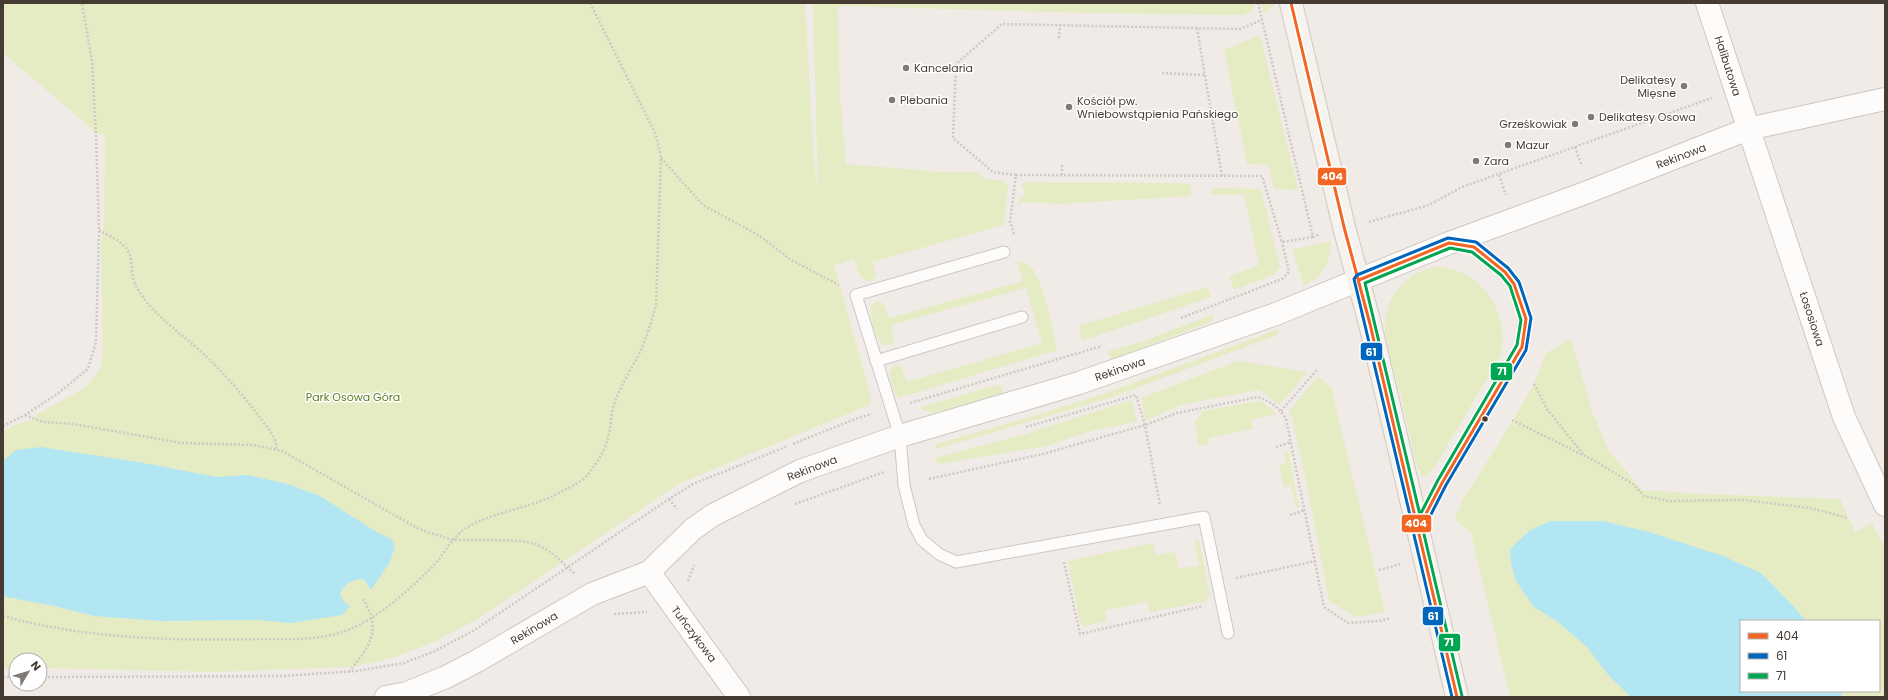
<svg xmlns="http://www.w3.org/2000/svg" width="1888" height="700" font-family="Poppins,sans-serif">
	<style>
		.green { fill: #e5ecc4; fill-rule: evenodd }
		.water { fill: #b2e6f3 }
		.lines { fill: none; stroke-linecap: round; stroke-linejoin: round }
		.service-casing { stroke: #ccc7c3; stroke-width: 13 }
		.minor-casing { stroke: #ccc7c3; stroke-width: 24 }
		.secondary-casing { stroke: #d1c8be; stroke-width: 24 }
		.path { stroke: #cec9c5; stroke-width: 2.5; stroke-dasharray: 2 2; stroke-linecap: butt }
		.service { stroke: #fdfcfb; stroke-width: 11 }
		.minor { stroke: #fdfcfb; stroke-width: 22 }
		.secondary { stroke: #f6f2ee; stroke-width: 22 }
		.bus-1-casing { stroke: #fff; stroke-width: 6 }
		.bus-2-casing { stroke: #fff; stroke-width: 6 }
		.bus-3-casing { stroke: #fff; stroke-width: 6 }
		.bus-1 { stroke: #f26522; stroke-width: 3 }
		.bus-2 { stroke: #0065bd; stroke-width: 3 }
		.bus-3 { stroke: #00a651; stroke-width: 3 }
		.poi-dot { fill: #827972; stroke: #fff; stroke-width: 1.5 }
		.bus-dot { fill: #463b33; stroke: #fff; stroke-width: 1.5 }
		.labels { text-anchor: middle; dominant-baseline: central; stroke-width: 3; stroke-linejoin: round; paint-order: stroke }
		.street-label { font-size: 11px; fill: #463b33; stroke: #fff }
		.poi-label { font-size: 11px; fill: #463b33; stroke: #fff; text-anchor: start }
		.park-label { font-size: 11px; fill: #577e20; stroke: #fff }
		.line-badge { stroke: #fff; stroke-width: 1.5 }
		.badge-label { font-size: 11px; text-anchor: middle; font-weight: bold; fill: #fff }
	</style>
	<rect width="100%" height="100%" fill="#f0ebe7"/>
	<!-- green -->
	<g class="green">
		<path d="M3,3H805L814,163L818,189L813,3H1254L1255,8L1243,15L1084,13L838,6L840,94L846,164L941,172H977L986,179L1005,181L1008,186L1004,225L872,262L876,273L875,278L868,282L859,275L854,259L834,266L871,397V402L869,405L680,483L477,619L438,640L393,658L352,667L216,672L40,668V660H16V668H3V432L15,425L34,419L36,415L84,388L99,371L103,355L101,241L104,222L105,134H98L3,53Z"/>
		<path d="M1261,3H1273L1274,6L1264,14Z"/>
		<path d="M1260,35L1298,190L1274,189L1269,165L1247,164L1224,50Z"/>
		<path d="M1026,182L1183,183L1191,185V196L1061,204L1021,202L1018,207L1019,198L1025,196L1024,189L1021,186Z"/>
		<path d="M1212,188L1261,189L1280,267L1275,274L1234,290L1229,277L1259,265L1244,195L1211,194Z"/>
		<path d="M1331,241C1330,264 1324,275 1304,286L1292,250Z"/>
		<path d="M1017,261C1022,262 1027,263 1031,267C1044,281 1053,331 1057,350L899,398L895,393L889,373L893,367L896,365L902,368L907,382L1042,343L1026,288L891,325L894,340C882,362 866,315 872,304L878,301L883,303L889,318L1023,281Z"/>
		<path d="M1435,267C1480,267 1512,313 1500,356L1436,465L1428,475L1423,476L1420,473L1417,466C1411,440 1405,414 1399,388C1394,369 1387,350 1385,331C1383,299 1405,273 1435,267Z"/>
		<path d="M1207,287L1211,297L1082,341L1078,326Z"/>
		<path d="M1214,314L1213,321L1111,360L1108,351L1141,342Z"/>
		<path d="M1279,329L1277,335L1110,398L937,449L935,448V445L942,442L1027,418L1109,392Z"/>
		<path d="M1571,339L1593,414L1609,451L1642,490L1707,494L1840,499L1855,532L1872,523L1885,548V697H1510L1471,533L1455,519L1463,499L1506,432L1534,384L1546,353ZM1741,621H1879V691H1741Z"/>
		<path d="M1238,361L1308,372L1279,405L1259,390L1181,405L1146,420L1141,398Z"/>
		<path d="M1318,376L1331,387L1385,612L1355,617L1329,601L1309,496L1292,417L1288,413Z"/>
		<path d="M1000,384L1003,394L933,413L918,408Z"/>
		<path d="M1132,400L1137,422L1094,430L1047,446L938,464L935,458L1022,435Z"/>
		<path d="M1261,401L1277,414L1251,420L1253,429L1209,438V444L1198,446L1195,422L1203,411Z"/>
		<path d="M1288,451L1299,508H1296L1291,486L1284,487L1279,465L1286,463L1284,452Z"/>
		<path d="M1199,540L1210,595L1205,602L1150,612L1147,602L1105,610L1106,620L1104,622L1084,626L1080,622L1068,561L1153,543L1156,555L1175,552L1179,569L1199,565L1194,541Z"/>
	</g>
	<!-- water -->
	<g class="water">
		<path d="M41,447L144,463L216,477L247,475L288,484L320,496L375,531L391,539L395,546L390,562L371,590L364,579C354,579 343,584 340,594L344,602L350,606L342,615L291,623L256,620L161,621L94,616L54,606L6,597L3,595V461L16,450Z"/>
		<path d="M1550,521H1603L1649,532L1723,556L1761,573L1793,606L1806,621H1741V691H1842L1841,697H1631L1609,676L1587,647L1558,622L1534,607L1516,581L1511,563L1510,549L1529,531Z"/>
	</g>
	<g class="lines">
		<defs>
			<g id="service">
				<path d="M1004,252L856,295L900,436L904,485L914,525L922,540L939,554L956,562L1204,517L1228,633"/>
				<path d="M876,361L1022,317"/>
				<path d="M1419,527L1442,483L1522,347C1531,309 1520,284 1490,260C1476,249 1475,247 1457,244"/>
			</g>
			<g id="minor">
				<path d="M1707,3L1844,417L1885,505"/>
				<path d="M649,572L739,697"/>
				<path d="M386,697L407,693L446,677L477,661L592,594L649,572L693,529L713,515L800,471L900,436L1079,383L1276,314L1449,243L1585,193L1748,129L1885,99"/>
			</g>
			<path id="secondary" d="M1291,3L1344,227L1370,324L1457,697"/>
		</defs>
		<!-- service casing -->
		<use href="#service" class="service-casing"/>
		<!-- minor casing -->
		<use href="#minor" class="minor-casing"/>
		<!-- secondary casing -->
		<use href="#secondary" class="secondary-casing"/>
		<!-- path -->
		<g class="path">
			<path d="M1258,3L1313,237L1320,234"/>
			<path d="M1197,28L1222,176"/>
			<path d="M1059,38L1060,25"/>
			<path d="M1162,73L1205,75"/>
			<path d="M1575,147L1581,164"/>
			<path d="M661,158L703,205L760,236L791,260L839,285"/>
			<path d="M1016,175L993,172L953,138L956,64L1002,24L1240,29L1262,20"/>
			<path d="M1062,175V165"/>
			<path d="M1499,175L1506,195"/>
			<path d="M1369,222L1429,205L1462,187L1712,98"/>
			<path d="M99,230C111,237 130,244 131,260C132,269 132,278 136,286C153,318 189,338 213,363C235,385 254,409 272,434L276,443V449"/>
			<path d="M1014,234L1010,222L1016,175L1262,176L1282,242L1313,237"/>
			<path d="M1181,318L1282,279L1289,272L1282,242"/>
			<path d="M1534,384L1547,409L1583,454"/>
			<path d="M910,403L1102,346"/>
			<path d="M1281,411L1317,370"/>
			<path d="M25,415L43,422L73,424L182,443L253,445L282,451L419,529L452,540H490L522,541L536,544L552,553L575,574"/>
			<path d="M1512,420L1593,460L1633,484L1644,496L1669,501L1743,500L1810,508L1848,518"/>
			<path d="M3,426L25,415L57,394L88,369L96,342L99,230L96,136L92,61L82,3"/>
			<path d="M1026,427L1136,395L1145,425L1160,505"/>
			<path d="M793,444L855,419L872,414"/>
			<path d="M1276,447L1291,442"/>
			<path d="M929,479L1043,454L1145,425L1177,413L1258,397C1270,401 1280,408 1286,419L1324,607L1348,623L1379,621L1391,618"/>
			<path d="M669,499L677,509"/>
			<path d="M795,504L884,472"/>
			<path d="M1290,515L1305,510"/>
			<path d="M1064,562L1080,634L1203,606"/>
			<path d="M1379,570L1401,564"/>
			<path d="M1236,578L1316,561"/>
			<path d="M688,581L694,565"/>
			<path d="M614,614L647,612"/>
			<path d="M3,616C87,639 175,641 262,639C293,639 326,641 355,627C384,613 411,588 433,566C444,555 449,541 462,531C484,514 525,509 551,497C563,490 581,484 589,473C599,461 606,448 609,433C611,425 611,416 613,408C618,390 629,373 638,356C646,340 651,323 656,305L661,157L656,135L590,3"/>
			<path d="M349,672C369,646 383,631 363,599"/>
			<path d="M3,677H16"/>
			<path d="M40,677L283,676L356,671L404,663L435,651L473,631L669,499L693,484L788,446"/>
		</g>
		<!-- service -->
		<use href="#service" class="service"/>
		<!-- minor -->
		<use href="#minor" class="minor"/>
		<!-- secondary -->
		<use href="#secondary" class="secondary"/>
		<defs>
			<g id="bus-1">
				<path d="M1291,3L1344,227L1370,324L1457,697"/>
				<path d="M1359,280L1449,243L1474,247L1505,272L1514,284L1526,319L1522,347L1442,483L1417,531"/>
			</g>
			<g id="bus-2">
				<path d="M1413,528L1354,279L1357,275L1448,238L1476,242L1508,268L1519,282L1531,318L1526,350L1446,485L1423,530"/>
				<path d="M1414,535L1452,697"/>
			</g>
			<g id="bus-3">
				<path d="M1450,248L1472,252L1501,275L1510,286L1521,320L1517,345L1438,480L1420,515L1365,283Z"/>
				<path d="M1423,530L1462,696"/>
			</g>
		</defs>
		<!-- bus-1 casing -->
		<use href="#bus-1" class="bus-1-casing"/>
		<!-- bus-2 casing -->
		<use href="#bus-2" class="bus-2-casing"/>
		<!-- bus-3 casing -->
		<use href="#bus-3" class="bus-3-casing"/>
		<!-- bus-1 -->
		<use href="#bus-1" class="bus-1"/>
		<!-- bus-2 -->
		<use href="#bus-2" class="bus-2"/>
		<!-- bus-3 -->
		<use href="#bus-3" class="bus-3"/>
	</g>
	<!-- markers -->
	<g class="poi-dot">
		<circle cx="906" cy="68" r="4"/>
		<circle cx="1684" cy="86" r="4"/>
		<circle cx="892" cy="100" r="4"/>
		<circle cx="1069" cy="107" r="4"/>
		<circle cx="1591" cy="117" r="4"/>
		<circle cx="1575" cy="124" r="4"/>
		<circle cx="1508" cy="145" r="4"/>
		<circle cx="1476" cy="161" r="4"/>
	</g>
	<circle class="bus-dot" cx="1485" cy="419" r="3.5"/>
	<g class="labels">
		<!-- street labels -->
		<g class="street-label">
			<text transform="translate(1728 66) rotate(72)">Halibutowa</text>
			<text transform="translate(1681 156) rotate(-21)">Rekinowa</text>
			<text transform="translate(1812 319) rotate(72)">Łososiowa</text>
			<text transform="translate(1120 369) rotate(-19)">Rekinowa</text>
			<text transform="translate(812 468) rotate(-21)">Rekinowa</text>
			<text transform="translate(534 628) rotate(-31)">Rekinowa</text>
			<text transform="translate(694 634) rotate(53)">Tuńczykowa</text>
		</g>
		<!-- poi labels -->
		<g class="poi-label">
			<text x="914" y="68">Kancelaria</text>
			<text x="1676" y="80" text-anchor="end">Delikatesy<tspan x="1676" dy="13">Mięsne</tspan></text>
			<text x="900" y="100">Plebania</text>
			<text x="1077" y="101">Kościół pw.<tspan x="1077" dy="13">Wniebowstąpienia Pańskiego</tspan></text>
			<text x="1599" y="117">Delikatesy Osowa</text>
			<text x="1567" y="124" text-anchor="end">Grześkowiak</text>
			<text x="1516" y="145">Mazur</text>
			<text x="1484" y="161">Zara</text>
		</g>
		<!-- park labels -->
		<g class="park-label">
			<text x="353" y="397">Park Osowa Góra</text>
		</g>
	</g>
	<g class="line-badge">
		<rect x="1317" y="167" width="30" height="19" rx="4" fill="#f26522"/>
		<rect x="1360" y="342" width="23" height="19" rx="4" fill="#0065bd"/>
		<rect x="1490" y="362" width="23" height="19" rx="4" fill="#00a651"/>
		<rect x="1401" y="514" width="31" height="19" rx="4" fill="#f26522"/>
		<rect x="1422" y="606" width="22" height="20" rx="4" fill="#0065bd"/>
		<rect x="1438" y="633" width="23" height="19" rx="4" fill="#00a651"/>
	</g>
	<g class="badge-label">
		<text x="1332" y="180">404</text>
		<text x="1371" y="356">61</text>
		<text x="1502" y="375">71</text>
		<text x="1416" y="527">404</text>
		<text x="1433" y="620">61</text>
		<text x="1449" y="646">71</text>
	</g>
	<!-- border -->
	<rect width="1888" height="700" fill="none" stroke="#463b33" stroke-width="8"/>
	<!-- legend -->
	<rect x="1740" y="620" width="140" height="72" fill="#ffffff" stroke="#b5b1ad"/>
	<rect x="1748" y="633" width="20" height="6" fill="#f26522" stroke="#b5b1ad"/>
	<text x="1776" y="640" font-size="12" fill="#463b33">404</text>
	<rect x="1748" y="653" width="20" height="6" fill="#0065bd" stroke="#b5b1ad"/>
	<text x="1776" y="660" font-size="12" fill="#463b33">61</text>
	<rect x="1748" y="673" width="20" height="6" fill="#00a651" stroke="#b5b1ad"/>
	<text x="1776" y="680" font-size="12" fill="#463b33">71</text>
	<!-- north arrow -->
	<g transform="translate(28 672) rotate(52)"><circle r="19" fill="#ffffff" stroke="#b5b1ad"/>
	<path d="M0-3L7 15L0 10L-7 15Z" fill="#827972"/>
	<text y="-6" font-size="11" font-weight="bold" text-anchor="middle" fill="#463b33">N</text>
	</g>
</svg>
